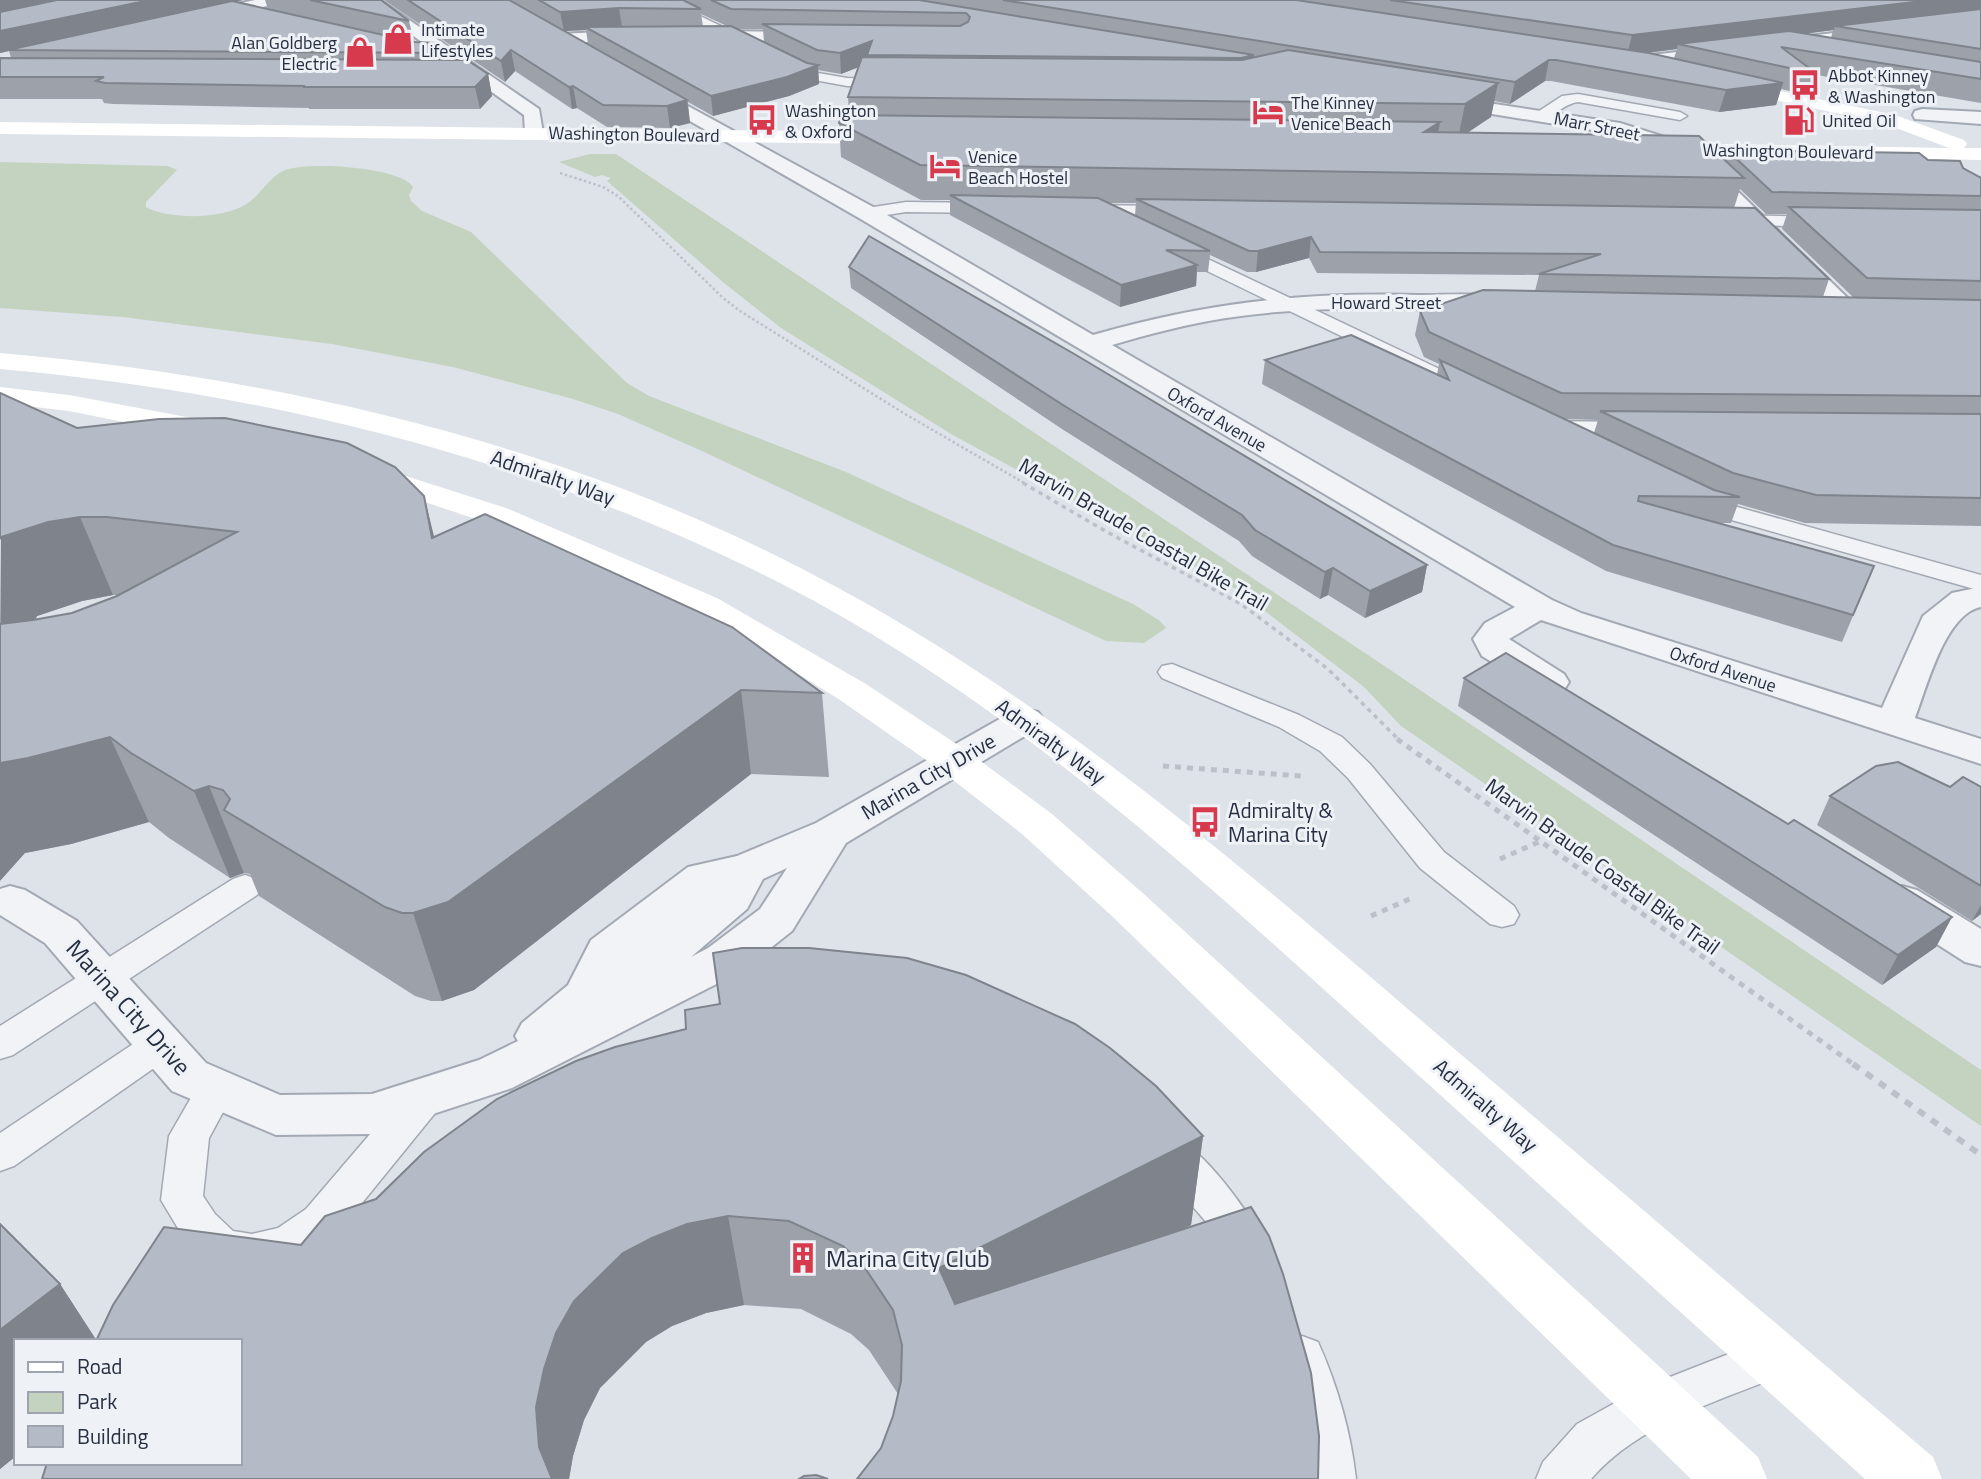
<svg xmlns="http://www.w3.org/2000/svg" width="1981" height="1479" font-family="'Titillium Web',sans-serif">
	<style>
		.green { fill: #c3d3bf }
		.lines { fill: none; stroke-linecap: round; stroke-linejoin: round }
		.lane-casing { stroke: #a3a9b3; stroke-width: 3 }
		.street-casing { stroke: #a3a9b3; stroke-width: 4 }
		.path-far3 { stroke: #bcc0c8; stroke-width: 2.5; stroke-dasharray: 2.5 2.5; stroke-linecap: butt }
		.path-far2 { stroke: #bcc0c8; stroke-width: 3.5; stroke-dasharray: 4.5 4.5; stroke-linecap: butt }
		.path-far1 { stroke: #bcc0c8; stroke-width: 5; stroke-dasharray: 6 6; stroke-linecap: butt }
		.path { stroke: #bcc0c8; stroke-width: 6; stroke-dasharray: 8 8; stroke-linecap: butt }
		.lane { fill: #f1f3f7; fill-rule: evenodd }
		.street { fill: #f1f3f7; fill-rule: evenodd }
		.secondary { fill: #fff; fill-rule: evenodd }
		.wall { fill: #9ca1aa; fill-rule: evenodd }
		.shaded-wall { fill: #7f838b }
		.building { fill: #b5bbc6; stroke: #7f838b; stroke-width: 2 }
		.labels { text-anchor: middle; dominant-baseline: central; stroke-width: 6; stroke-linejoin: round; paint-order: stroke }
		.far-poi-label { font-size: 18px; fill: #262f41; stroke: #eef1f6; text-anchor: start }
		.far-street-label { font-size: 18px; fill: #262f41; stroke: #eef1f6 }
		.street-label { font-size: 21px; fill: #262f41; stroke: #eef1f6 }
		.poi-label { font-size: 21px; fill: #262f41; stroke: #eef1f6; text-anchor: start }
		.near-street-label { font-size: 24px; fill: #262f41; stroke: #eef1f6 }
		.near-poi-label { font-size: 24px; fill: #262f41; stroke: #eef1f6; text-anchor: start }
	</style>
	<rect width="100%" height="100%" fill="#dee2e9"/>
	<!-- green -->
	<g class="green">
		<path d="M590,154H616L1383,665L1981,1070V1126L1401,726L1364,687L1236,589L951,434L781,328L724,283L607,181L611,178L602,175L595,177L559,162Z"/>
		<path d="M0,162L168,166L177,170L146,202V207C169,220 222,219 245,205C259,197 267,180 281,172C301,160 402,167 413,187L409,195L411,201L422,211L471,232L627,383L649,396L846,472L1133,604L1160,621L1166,628L1144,643L1106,641L702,451L618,414L573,399L453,367L332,344L123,317L0,308Z"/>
	</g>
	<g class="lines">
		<defs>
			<g id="lane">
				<path d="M652,0H667L818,73L847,78L892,79L899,83L892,87L847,86L809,79Z"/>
				<path d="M1578,94L1680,112L1687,116L1680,120L1578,102C1562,104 1551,121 1535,118L1533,115L1562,96Z"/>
				<path d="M906,202L989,203L997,208L989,213L906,212L867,218L859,213L867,208Z"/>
				<path d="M1084,205L1174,206L1182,211L1174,216L1078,214L1076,210Z"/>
				<path d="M1728,215L1825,217L1833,222L1825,227L1722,224L1720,220L1722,216Z"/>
				<path d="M1172,242L1450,374L1453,378L1450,382H1436L1166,251L1163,247L1166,243Z"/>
				<path d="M1545,421L1635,422L1643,424L1646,429L1643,434L1635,436L1537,433L1534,428L1537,423Z"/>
				<path d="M1696,492L1723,503L1981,575V591L1707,513L1688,504L1684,499L1688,494Z"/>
				<path d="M1172,664L1299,715L1342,737L1370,764L1444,852L1514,906L1519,915L1514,924L1502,927L1490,924L1420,868L1348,778L1320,751L1279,727L1162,678L1158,672L1162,666Z"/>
				<path d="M245,875L257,879L262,887L257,895L13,1055L0,1059V1026L233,879Z"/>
				<path d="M161,1030L174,1034L180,1044L174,1054L14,1166L0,1171V1133L148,1034Z"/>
				<path d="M217,1073L231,1077L236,1088L209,1138L203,1196L215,1214L233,1231L252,1234L278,1228L306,1209L412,1085L426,1081L440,1085L445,1096L440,1107L336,1235L304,1257L252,1272L207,1261L185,1240L161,1200L169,1136L203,1077Z"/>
				<path d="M1171,1136C1204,1148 1252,1216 1267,1248L1261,1261L1246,1267L1231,1261L1207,1223L1157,1165L1151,1153L1157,1141Z"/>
				<path d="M1302,1336L1318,1342C1337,1384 1351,1433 1356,1479H1308L1305,1449L1279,1357L1286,1342Z"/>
				<path d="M1772,1337L1788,1343L1795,1358L1788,1373C1721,1400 1639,1423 1591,1479H1536L1543,1462L1577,1424L1642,1388Z"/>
			</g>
			<g id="street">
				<path d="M255,0H282L280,3L202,21L194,16L197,13Z"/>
				<path d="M363,0H380L539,109L543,133L541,137H527L525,133L524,115Z"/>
				<path d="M1981,15V25L1627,68L1619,63L1627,58Z"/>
				<path d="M638,30L644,32L646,35L644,38L560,44L552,39L560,34Z"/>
				<path d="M702,31L816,32L824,37L816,42L696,39L694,36L696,33Z"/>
				<path d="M642,81L875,208L1093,335C1208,302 1302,292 1421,295C1449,295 1480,292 1507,299L1510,304L1507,309L1498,311C1407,309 1316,304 1226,318C1187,324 1149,334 1112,345L1552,600L1581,613L1882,708L1923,616L1952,593L1981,587V607C1945,614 1927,687 1915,718L1981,739V764L1541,620L1509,639L1564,674L1569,682L1564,690L1551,693L1538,690L1482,656L1473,639L1485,623L1515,607L859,218L636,90L633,86L636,82Z"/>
				<path d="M1442,96L1620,123L1690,145L1862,312L1859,317L1850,319L1841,317L1676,153L1617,134L1436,105L1433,101Z"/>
				<path d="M1922,109L1981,112V124L1915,119L1913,115L1915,111Z"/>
				<path d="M1025,709L1038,712L1044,720L1038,728L846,843L792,931L740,972L512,1088L372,1134L276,1135L172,1091L45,943L0,915V889L10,886L25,890L77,921L206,1063L280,1095L372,1094L479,1060L518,1041L515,1036L522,1023L568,985L591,940L688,867L737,856L816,823L1012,712ZM787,868L760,909L708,948L691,957L747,909L763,879Z"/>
				<path d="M1902,886L1917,890L1981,929V966L1965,962L1887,912L1880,901L1887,890Z"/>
			</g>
		</defs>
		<!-- lane casing -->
		<use href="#lane" class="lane-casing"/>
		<!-- street casing -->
		<use href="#street" class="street-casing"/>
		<!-- path-far3 -->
		<path class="path-far3" d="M560,173L603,187L618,196L722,297L740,311L905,414L1026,484"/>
		<!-- path-far2 -->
		<path class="path-far2" d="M1023,483L1107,532L1241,604L1328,669L1399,740"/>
		<!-- path-far1 -->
		<g class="path-far1">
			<path d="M1397,739L1856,1066"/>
			<path d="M1163,766L1301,776"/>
			<path d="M1500,859L1541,841"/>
			<path d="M1371,916L1412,898"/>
		</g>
		<!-- path -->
		<path class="path" d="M1853,1064L1981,1155"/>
		<!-- lane -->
		<use href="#lane" class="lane"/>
		<!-- street -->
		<use href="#street" class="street"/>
		<!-- secondary -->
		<g class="secondary">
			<path d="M1728,80L1895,115L1964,140L1967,144L1964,148H1981V160L1654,153L1651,149L1654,145L1661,143L1949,148L1883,123L1722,89L1719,85Z"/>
			<path d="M0,122L890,132L900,138L890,144L0,134Z"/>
			<path d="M0,353C279,377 563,443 812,574C1043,694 1240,865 1437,1034C1602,1175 1767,1316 1933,1457L1942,1479H1865C1705,1334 1544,1189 1384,1044C1198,875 1008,700 782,584C539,460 271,393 0,369Z"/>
			<path d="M0,387L69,395L208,421L218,424L222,430L218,436L208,439L69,411L0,403Z"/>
			<path d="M368,464L506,508L717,598L866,684L967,751L1052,814L1145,895L1758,1457L1767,1479H1691L1113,917L1022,834L939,769L840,700L753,646L693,612L484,522L357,479L353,473L357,467Z"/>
		</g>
	</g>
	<!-- wall -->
	<g class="wall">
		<path d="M0,0H243L235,2L451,53L453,60L488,74L492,96L480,109H309V108L113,104L104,103L102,99H0V58H11L9,51L0,53Z"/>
		<path d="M265,0H381L409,21L414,41L268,9Z"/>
		<path d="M384,0H1981V103L1817,75L1811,96L1781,89L1776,105L1719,112L1551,81H1545L1510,104L1494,101L1491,117L1467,133L1724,160L1727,150L1928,160L1963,168L1980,178L1981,175V526L1805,523L1738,504L1731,523H1715L1874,566L1842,642L1606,571L1262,384L1265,360L1437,375L1439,364L1424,357L1415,335L1420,311L1535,291L1539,275L1317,273L1309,258L1256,272H1247L1210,255L1208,272H1197L1196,286L1120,307L950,215V200H921L841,157L839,123L849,115L848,97L858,67L841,74L818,70L819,84L789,96L713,116L688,102L690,123L670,128L607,127L577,108L572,109L515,71L505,82ZM701,14L727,26H703ZM737,29H763L764,42ZM586,30L588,44L565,31ZM1833,30L1831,38L1804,34ZM1677,49L1674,58L1649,53ZM1740,189L1766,214H1787L1782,229L1853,297H1823L1829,279L1734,208ZM1109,203H1136L1135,215ZM1566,419L1598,420L1594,433Z"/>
		<path d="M849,267L1427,565L1422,592L1365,618L1328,595L1320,599L1252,556L1239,541L1062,429L851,288Z"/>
		<path d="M0,393L77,428L424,496L434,537L822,693L829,777L751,774L474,990L442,1001H431L415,996L259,896L250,874L244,873L230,878L169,838L149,822L71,844L25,853ZM113,595H118L72,613L35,620L37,616L82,601Z"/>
		<path d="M1464,678L1788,824L1952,917L1936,947L1882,985L1458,706Z"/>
		<path d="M1950,787H1981V914L1972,921L1817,825L1830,796Z"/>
		<path d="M742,948H809L907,958L966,975L1075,1024L1110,1048L1156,1086L1203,1136L1191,1225L1184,1229L1251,1207L1269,1236L1283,1274L1311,1373L1319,1436L1318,1479H857L881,1448L893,1416L898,1394L869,1350L851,1334L801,1309L744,1305L706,1313L672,1326L646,1342L600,1388L584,1420L573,1456L569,1479H42L47,1463H240V1341H16V1456L0,1469V1224L60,1284L96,1340L113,1305L164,1227L301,1245L325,1216L376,1199L424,1152L497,1099L576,1061L615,1047L686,1029L685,1010L720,1004L713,953Z"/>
	</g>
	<!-- shaded-wall -->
	<g class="shaded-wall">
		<path d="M0,0H100L0,21Z"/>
		<path d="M150,0H243L16,50H8L9,51L0,53V31Z"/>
		<path d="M1931,0H1981V12L1835,26L1834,30L1692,47L1678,44L1677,49L1627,55L1632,35Z"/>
		<path d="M619,8L622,27H585L586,30L564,31L560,12Z"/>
		<path d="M872,41L867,55V64L841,74L840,53Z"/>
		<path d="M511,50L515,71L505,82L501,61Z"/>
		<path d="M1254,55L1252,76L1239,79L1241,58Z"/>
		<path d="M1549,60L1545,81L1510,104L1515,82Z"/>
		<path d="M818,65L819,84L789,96L713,116L711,96Z"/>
		<path d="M488,74L492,96L480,109L475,87Z"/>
		<path d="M1498,83L1491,117L1458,139L1465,104Z"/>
		<path d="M1783,83L1776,105L1719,112L1726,90Z"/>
		<path d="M573,86L577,108L572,109L569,87Z"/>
		<path d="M687,100L690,123L670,128L667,106Z"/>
		<path d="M1440,122L1434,155L1424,132Z"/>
		<path d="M1311,237L1309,258L1256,272L1258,251Z"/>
		<path d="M1197,265L1196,286L1120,307L1121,285Z"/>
		<path d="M424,496L443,573L432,538Z"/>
		<path d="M80,517L113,595L82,601L37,616L31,630L0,659L1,537L48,522Z"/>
		<path d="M1427,565L1422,592L1365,618L1370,591Z"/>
		<path d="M1333,568L1328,595L1320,599L1325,572Z"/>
		<path d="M741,690L751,774L474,990L442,1001L413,913Z"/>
		<path d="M110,737L149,822L71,844L25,853L0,881V763Z"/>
		<path d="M209,786L244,873L230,878L194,791Z"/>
		<path d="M1981,905V914L1972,921Z"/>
		<path d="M1952,917L1936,947L1882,985L1898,955Z"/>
		<path d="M1203,1136L1191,1225L942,1356L939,1268Z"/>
		<path d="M728,1216L744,1305L706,1313L672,1326L646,1342L600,1388L584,1420L573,1456L569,1479H550L539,1447L536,1407L544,1369L556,1333L574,1301L623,1253L652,1238L687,1224Z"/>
		<path d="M60,1284L97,1341H16V1456L0,1469V1330Z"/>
	</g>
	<!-- building -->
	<g class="building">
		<path d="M57,0H150L0,31V12Z"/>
		<path d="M310,0H381L409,21Z"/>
		<path d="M408,0H509L687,100L667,106L603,105L573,86L569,87L511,50L501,61Z"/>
		<path d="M539,0H683L701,9L619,8L560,12Z"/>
		<path d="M711,0H919L1254,55L1241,58L867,55L872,41L840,53L817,50L762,24L960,26L968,22L970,17L966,13L731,9Z"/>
		<path d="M1003,0H1296L1649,53L1783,83L1726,90L1556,60H1549L1515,82Z"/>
		<path d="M1390,0H1931L1632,35Z"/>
		<path d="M232,1L415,42L437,43L451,53L8,50Z"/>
		<path d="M1981,9V49L1835,26Z"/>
		<path d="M731,26L807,63L818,65L787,77L711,96L585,27Z"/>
		<path d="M1789,31L1981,62V79L1781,47L1817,74L1678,44Z"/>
		<path d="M1288,50L1498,83L1465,104L848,97L862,57L1242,60Z"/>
		<path d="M0,58L467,60L488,74L475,87H303L305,86L105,83L96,81L104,77H0Z"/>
		<path d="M842,115L1440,122L1424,132L1699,136L1744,178L920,165L839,123Z"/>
		<path d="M1727,150L1919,153L1928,160L1960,161L1963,168L1981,178V196L1772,192Z"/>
		<path d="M950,195L1098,198L1210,251L1166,250L1197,265L1121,285Z"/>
		<path d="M1136,199L1755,208L1829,279L1539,274L1601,254L1320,252L1311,237L1258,251H1249Z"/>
		<path d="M1789,207L1981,210V281L1867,278Z"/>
		<path d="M869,236L1076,355L1427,565L1370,591L1333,568L1325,572L1255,530L1242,515L1063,405L849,267Z"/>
		<path d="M1483,290L1981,300V396L1561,393L1429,332L1420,311Z"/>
		<path d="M1351,335L1449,380L1440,360L1714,490L1740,497L1639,496L1638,501L1874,566L1853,615L1613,545L1265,360Z"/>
		<path d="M0,393L77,428L159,419L225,418L347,443L395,467L424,496L432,538L485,514L732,627L822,693L741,690L448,902L413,913H402L385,907L224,810L230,799L223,790L209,786L194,791L131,753L110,737L28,758L0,763V624L33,620L72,613L117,596L237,532L107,517H80L48,522L1,537L0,539Z"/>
		<path d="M1600,411L1981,414V498L1816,495L1733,473Z"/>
		<path d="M1506,653L1788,824L1794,820L1952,917L1898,955L1464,678Z"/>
		<path d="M1898,762L1950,787L1963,777L1981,787V886L1830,796L1876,766Z"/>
		<path d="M742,948H809L907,958L966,975L1075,1024L1110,1048L1156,1086L1203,1136L939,1268L955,1304L1251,1207L1269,1236L1283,1274L1311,1373L1319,1436L1318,1479H857L881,1448L893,1416L901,1381L902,1345L893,1310L861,1262L843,1246L789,1221L728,1216L687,1224L652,1238L623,1253L574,1301L556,1333L544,1369L536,1407L539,1447L552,1479H42L47,1463H240V1341H96L113,1305L164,1227L301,1245L325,1216L376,1199L424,1152L497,1099L576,1061L615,1047L686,1029L685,1010L720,1004L713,953Z"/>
		<path d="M0,1224L60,1284L0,1330Z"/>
		<path d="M816,1475L828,1479H799L804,1476Z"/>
	</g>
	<!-- icons -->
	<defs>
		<symbol id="shop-bare" viewBox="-9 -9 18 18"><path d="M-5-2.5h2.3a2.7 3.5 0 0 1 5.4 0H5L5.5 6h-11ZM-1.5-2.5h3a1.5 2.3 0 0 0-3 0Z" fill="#d73a4c" stroke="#eef1f6" stroke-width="2.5" paint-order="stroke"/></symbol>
		<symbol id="bus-bare" viewBox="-9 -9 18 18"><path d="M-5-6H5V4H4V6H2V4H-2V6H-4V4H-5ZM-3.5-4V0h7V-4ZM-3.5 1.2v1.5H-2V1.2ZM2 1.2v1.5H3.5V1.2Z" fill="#d73a4c" stroke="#eef1f6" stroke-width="2.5" paint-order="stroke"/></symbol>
		<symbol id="hotel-bare" viewBox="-9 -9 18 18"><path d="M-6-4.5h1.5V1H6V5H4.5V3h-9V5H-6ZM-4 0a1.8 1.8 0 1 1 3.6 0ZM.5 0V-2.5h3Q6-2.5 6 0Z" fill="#d73a4c" stroke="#eef1f6" stroke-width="2.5" paint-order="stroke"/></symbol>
		<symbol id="fuel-bare" viewBox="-9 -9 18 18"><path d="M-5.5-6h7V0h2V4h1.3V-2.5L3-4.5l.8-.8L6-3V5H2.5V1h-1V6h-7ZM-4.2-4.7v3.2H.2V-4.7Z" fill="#d73a4c" stroke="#eef1f6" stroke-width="2.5" paint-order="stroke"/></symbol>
		<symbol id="building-bare" viewBox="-9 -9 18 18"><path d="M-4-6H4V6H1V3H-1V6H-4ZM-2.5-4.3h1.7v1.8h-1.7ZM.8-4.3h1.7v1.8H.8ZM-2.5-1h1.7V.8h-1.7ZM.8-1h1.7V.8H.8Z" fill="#d73a4c" stroke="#eef1f6" stroke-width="2.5" paint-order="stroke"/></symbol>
	</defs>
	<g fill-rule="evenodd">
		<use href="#shop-bare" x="376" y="17" width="44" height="44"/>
		<use href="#shop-bare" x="338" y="30" width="44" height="44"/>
		<use href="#bus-bare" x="1783" y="63" width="44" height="44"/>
		<use href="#hotel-bare" x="1246" y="90" width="44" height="44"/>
		<use href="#bus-bare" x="740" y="98" width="44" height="44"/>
		<use href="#fuel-bare" x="1777" y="98" width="44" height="44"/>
		<use href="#hotel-bare" x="923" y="144" width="44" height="44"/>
		<use href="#bus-bare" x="1183" y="800" width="44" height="44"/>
		<use href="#building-bare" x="781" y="1236" width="44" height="44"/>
	</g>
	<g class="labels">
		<!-- far-poi labels -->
		<g class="far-poi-label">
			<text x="421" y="29">Intimate<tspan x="421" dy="21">Lifestyles</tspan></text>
			<text x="337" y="42" text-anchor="end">Alan Goldberg<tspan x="337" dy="21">Electric</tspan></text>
			<text x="1828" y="75">Abbot Kinney<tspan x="1828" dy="21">&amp; Washington</tspan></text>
			<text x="1291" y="102">The Kinney<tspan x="1291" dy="21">Venice Beach</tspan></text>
			<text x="785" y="110">Washington<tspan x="785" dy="21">&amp; Oxford</tspan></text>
			<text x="1822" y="120">United Oil</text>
			<text x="968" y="156">Venice<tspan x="968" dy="21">Beach Hostel</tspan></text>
		</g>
		<!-- far-street labels -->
		<g class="far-street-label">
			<text transform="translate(1597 126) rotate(11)">Marr Street</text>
			<text transform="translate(634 134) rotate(1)">Washington Boulevard</text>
			<text transform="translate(1788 151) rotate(1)">Washington Boulevard</text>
			<text x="1386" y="302">Howard Street</text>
			<text transform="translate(1217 419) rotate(30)">Oxford Avenue</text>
			<text transform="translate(1723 669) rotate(18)">Oxford Avenue</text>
		</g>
		<!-- street labels -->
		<g class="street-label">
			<text transform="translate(553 477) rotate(19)">Admiralty Way</text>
			<text transform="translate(1144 534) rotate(30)">Marvin Braude Coastal Bike Trail</text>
			<text transform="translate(1051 741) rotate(36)">Admiralty Way</text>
			<text transform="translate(928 776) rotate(-30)">Marina City Drive</text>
			<text transform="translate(1603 866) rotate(36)">Marvin Braude Coastal Bike Trail</text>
			<text transform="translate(1486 1105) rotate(41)">Admiralty Way</text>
		</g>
		<!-- poi labels -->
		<g class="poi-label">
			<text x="1228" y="810">Admiralty &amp;<tspan x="1228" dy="24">Marina City</tspan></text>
		</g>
		<!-- near-street labels -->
		<g class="near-street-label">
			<text transform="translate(129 1007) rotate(48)">Marina City Drive</text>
		</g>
		<!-- near-poi labels -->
		<g class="near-poi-label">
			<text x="826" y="1258">Marina City Club</text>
		</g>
	</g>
	<!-- legend -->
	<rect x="14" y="1339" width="228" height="126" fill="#eef1f6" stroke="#9ea3ae" stroke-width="2"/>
	<rect x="28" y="1362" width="35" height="10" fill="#ffffff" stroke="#9ea3ae" stroke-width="2"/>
	<text x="77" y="1374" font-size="21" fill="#262f41">Road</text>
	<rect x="28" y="1392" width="35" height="21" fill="#c3d3bf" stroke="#9ea3ae" stroke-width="2"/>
	<text x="77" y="1409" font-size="21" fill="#262f41">Park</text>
	<rect x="28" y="1426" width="35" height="21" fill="#b5bbc6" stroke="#9ea3ae" stroke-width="2"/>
	<text x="77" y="1444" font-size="21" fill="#262f41">Building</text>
</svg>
